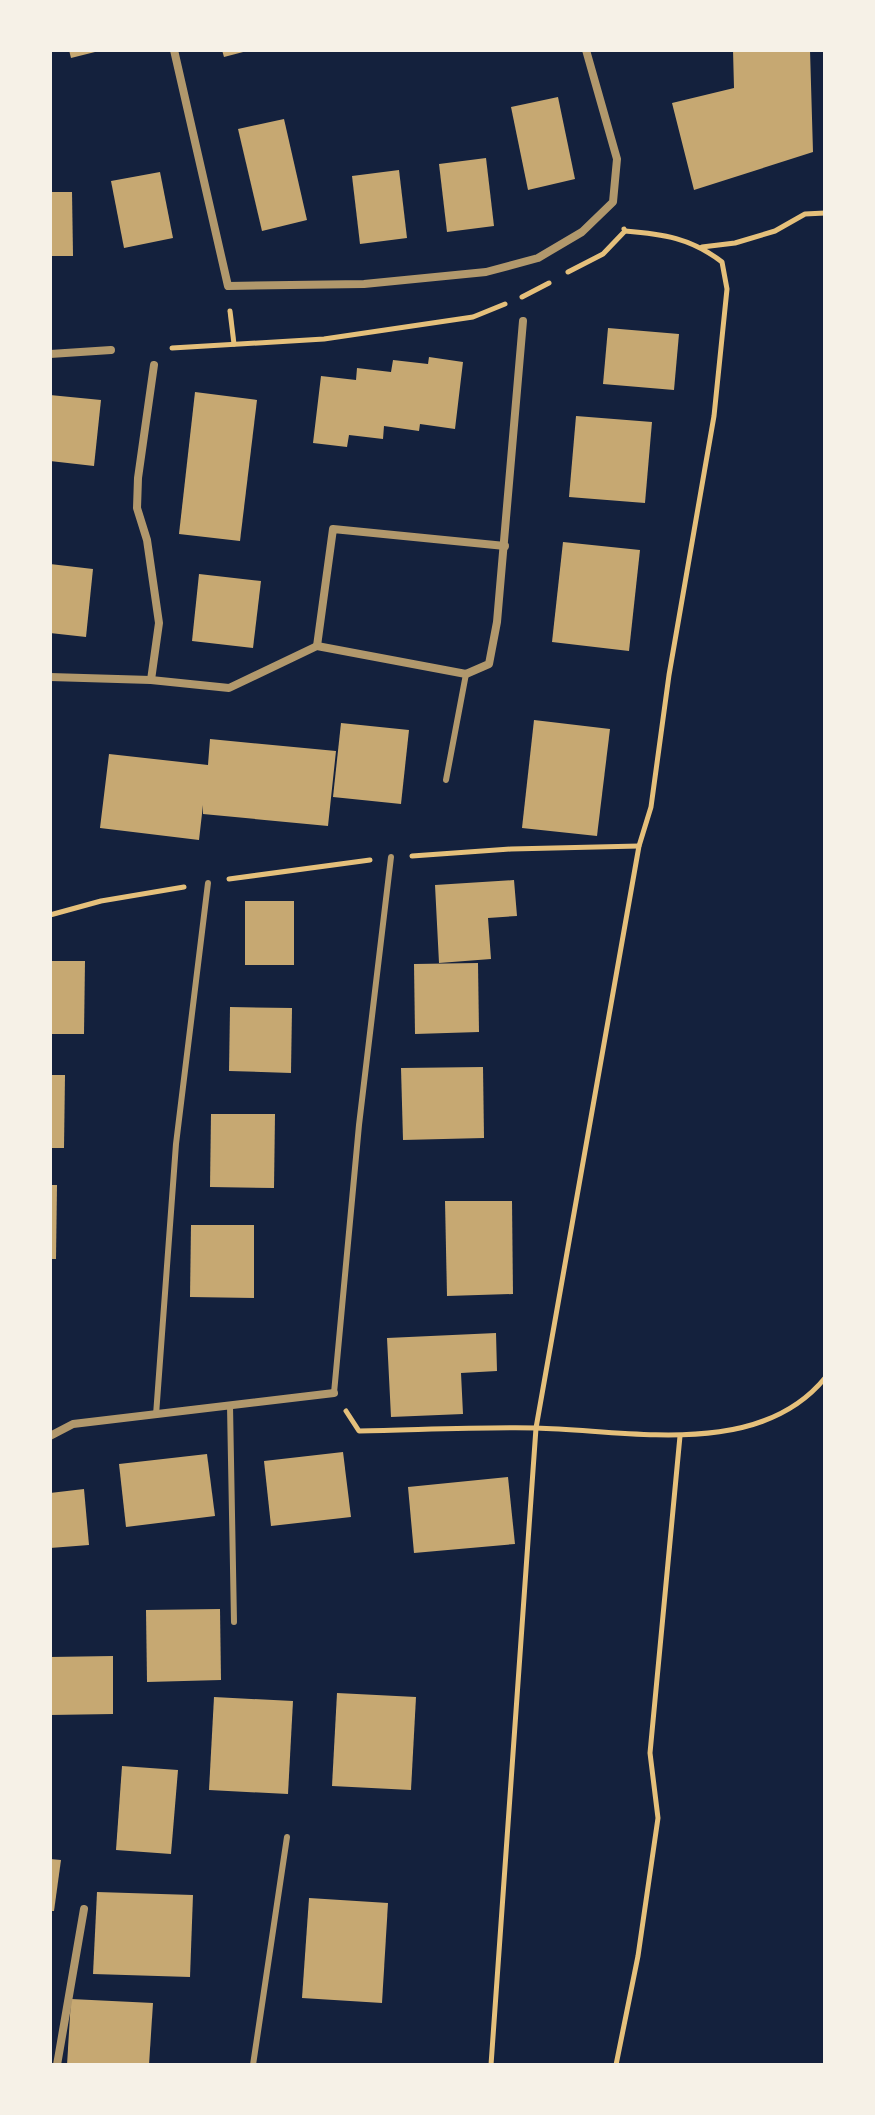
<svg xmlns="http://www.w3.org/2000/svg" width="875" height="2115" font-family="Signika,sans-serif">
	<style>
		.building { fill: #c6a872 }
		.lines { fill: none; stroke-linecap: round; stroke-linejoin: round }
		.path { stroke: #e5c07b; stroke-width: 5 }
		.service { stroke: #b1986c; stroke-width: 6 }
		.minor { stroke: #b1986c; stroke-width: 8 }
	</style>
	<rect width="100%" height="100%" fill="#14213d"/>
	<!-- building -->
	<g class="building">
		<path d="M69,50H99V51L71,58Z"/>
		<path d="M222,50H247V51L224,57Z"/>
		<path d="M733,50H810L813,152L694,190L672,103L734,88Z"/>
		<path d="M558,97L575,179L528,190L511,107Z"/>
		<path d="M284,119L307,220L262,231L238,129Z"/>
		<path d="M486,158L494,226L447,232L439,164Z"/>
		<path d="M399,170L407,238L360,244L352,176Z"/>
		<path d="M160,172L173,238L124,248L111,181Z"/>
		<path d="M50,192H72L73,256H50Z"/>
		<path d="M608,328L679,334L674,390L603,384Z"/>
		<path d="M429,357L463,362L455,429L420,424L419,431L384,426L383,439L349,435L347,447L313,443L321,376L356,380L357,368L391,372L393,360L428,364Z"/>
		<path d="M195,392L257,400L240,541L179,534Z"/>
		<path d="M50,395L101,400L94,466L50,461Z"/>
		<path d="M576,416L652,422L645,503L569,497Z"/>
		<path d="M563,542L640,550L629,651L552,642Z"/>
		<path d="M50,564L93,569L86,637L50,633Z"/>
		<path d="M199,574L261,581L253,648L192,641Z"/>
		<path d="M534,720L610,729L597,836L522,828Z"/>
		<path d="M341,723L409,730L401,804L333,797Z"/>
		<path d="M210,739L336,751L328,826L203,814V805L199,840L100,828L109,754L208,765Z"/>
		<path d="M514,880L517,916L488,918L491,959L439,963L435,885Z"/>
		<rect x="245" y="901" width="49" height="64"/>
		<path d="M50,961H85L84,1034H50Z"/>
		<path d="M478,963L479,1032L415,1034L414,964Z"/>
		<path d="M230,1007L292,1008L291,1073L229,1071Z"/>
		<path d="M483,1067L484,1138L403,1140L401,1068Z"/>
		<path d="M50,1075H65L64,1148H50Z"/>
		<path d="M211,1114H275L274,1188L210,1187Z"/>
		<path d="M50,1185H57L56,1259H50Z"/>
		<path d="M445,1201H512L513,1294L447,1296Z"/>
		<path d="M191,1225H254V1298L190,1297Z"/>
		<path d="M496,1333L497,1371L461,1373L463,1414L391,1417L387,1338Z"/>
		<path d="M343,1452L351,1517L271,1526L264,1461Z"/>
		<path d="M207,1454L215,1516L126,1527L119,1464Z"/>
		<path d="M508,1477L515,1544L414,1553L408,1487Z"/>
		<path d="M84,1489L89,1545L50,1548V1493Z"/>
		<path d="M220,1609L221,1680L147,1682L146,1610Z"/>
		<path d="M113,1656V1714L50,1715V1657Z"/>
		<path d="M337,1693L416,1697L411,1790L332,1786Z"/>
		<path d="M214,1697L293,1701L288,1794L209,1790Z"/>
		<path d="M122,1766L178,1770L171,1854L116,1850Z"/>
		<path d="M50,1859L61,1860L54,1911H50Z"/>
		<path d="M97,1892L193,1895L190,1977L93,1974Z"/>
		<path d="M309,1898L388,1903L382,2003L302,1998Z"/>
		<path d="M71,1999L153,2003L149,2065H67Z"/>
	</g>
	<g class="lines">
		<!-- path -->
		<g class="path">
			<path d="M702,247L735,243L775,231L805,214L825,213"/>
			<path d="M568,272L603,254L625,231L624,229"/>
			<path d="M522,297L549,283"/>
			<path d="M230,311L234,344"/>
			<path d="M172,348L324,339L473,317L505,304"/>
			<path d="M412,856L511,849L639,846"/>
			<path d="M229,879L370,860"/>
			<path d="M50,915L101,901L184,887"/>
			<path d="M346,1411L359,1431C418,1430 477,1427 536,1428C628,1430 758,1460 825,1378"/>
			<path d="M491,2065L536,1428L639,846L651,807L669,675L714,416L727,289L722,262C691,238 663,234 625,231"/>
			<path d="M616,2065L638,1956L658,1818L650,1753L680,1436"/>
		</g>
		<!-- service -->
		<g class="service">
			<path d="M446,780L466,674"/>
			<path d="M334,1393L359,1125L391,857"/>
			<path d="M230,1406L234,1622"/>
			<path d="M156,1415L176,1144L208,883"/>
			<path d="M253,2065L287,1837"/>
		</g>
		<!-- minor -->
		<g class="minor">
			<path d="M174,50L228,286L364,284L486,272L538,258L582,232L613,202L617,159L586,50"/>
			<path d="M50,354L111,350"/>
			<path d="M317,646L333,529L505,546"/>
			<path d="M50,677L151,680L229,688L317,646L466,674L489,664L497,622L523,321"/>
			<path d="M151,680L159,623L147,540L137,508L138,478L154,365"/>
			<path d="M50,1436L73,1424L334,1393"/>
			<path d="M57,2065L84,1909"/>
		</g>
	</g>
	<!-- border -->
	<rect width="875" height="2115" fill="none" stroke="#f6f1e7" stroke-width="104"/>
</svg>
